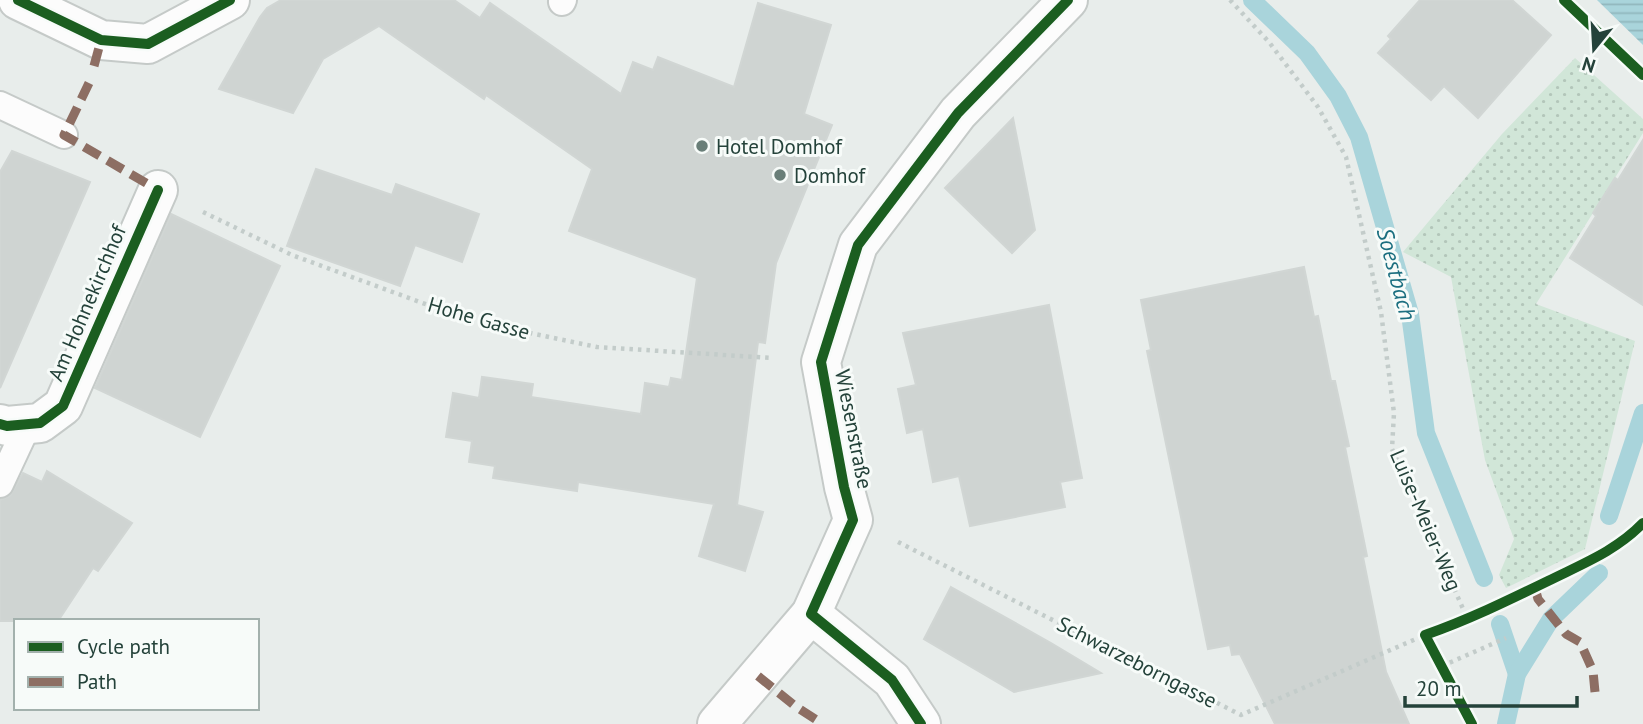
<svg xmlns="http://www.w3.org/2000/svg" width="1643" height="724" font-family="'PT Sans',sans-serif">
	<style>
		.grass { fill: url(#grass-dots) }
		.water { fill: url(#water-rules) }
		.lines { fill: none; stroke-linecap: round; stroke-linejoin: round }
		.stream { stroke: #a9d4db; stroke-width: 18 }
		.building { fill: #cfd4d2; stroke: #d1d6d4; stroke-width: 2 }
		.lane-casing { stroke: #c5cac8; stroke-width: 30 }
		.street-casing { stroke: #c5cac8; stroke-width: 42 }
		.path { stroke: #c3ccca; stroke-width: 4.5; stroke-dasharray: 3.5 5; stroke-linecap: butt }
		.lane { stroke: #fcfcfc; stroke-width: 26 }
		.street { stroke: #fcfcfc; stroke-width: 38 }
		.quiet { stroke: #8d6e63; stroke-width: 9; stroke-dasharray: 18 9; stroke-linecap: butt }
		.cycleway-casing { stroke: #f7fbf9; stroke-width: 15 }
		.cycleway { stroke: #1b5e20; stroke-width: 10 }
		.poi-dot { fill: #697e78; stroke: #f7fbf9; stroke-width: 2.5 }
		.labels { text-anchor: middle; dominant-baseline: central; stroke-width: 6; stroke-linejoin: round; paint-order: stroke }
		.poi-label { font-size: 21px; fill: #24423a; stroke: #f7fbf9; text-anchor: start }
		.street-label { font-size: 21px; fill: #24423a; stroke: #f7fbf9 }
		.water-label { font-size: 23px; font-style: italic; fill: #1c6f80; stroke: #f7fbf9 }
	</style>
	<defs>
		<pattern id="grass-dots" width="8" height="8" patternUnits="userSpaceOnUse" patternTransform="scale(1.75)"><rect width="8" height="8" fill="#d1e6d8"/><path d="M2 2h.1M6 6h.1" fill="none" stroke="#b3c6ba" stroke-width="1.8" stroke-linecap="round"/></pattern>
		<pattern id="water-rules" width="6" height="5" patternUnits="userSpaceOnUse" patternTransform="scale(1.75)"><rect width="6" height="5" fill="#a9d4db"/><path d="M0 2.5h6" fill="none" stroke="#91b7bd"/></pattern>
	</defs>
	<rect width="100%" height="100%" fill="#e8edeb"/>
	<!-- grass -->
	<path class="grass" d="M1575,58L1643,119V133L1536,304L1635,341L1585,549L1506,588L1499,575L1514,539L1485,460L1451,277L1403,252L1502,134Z"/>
	<!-- water -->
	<path class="water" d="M1597,0H1643V45Z"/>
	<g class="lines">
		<!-- stream -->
		<g class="stream">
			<path d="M1252,0L1307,53L1338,96L1359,137L1410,314L1426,433L1484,578"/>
			<path d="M1609,516L1643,413"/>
			<path d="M1500,624L1517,674"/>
			<path d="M1506,724L1517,674L1551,619L1599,573"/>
		</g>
	</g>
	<!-- building -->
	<g class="building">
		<path d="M281,0H454L480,18L490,3L621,94L633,62L653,70L658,57L734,87L758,3L831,25L804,114L832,125L776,263L765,343L758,342L737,505L763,512L745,571L699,556L714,504L578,482L577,491L493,478L495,466L469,462L472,441L446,437L453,393L479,398L482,377L533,384L531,397L641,414L645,383L669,387L671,378L682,380L697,278L569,231L592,169L486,95L484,99L379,26L323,59L293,113L219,89L260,17L267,8Z"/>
		<path d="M1420,0H1512L1551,35L1478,118L1444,86L1431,100L1378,53L1391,39L1388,36Z"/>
		<path d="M1013,118L1035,230L1012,253L945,188Z"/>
		<path d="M1643,140V305L1570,258L1596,216L1593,213L1615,178L1618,180Z"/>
		<path d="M12,151L90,182L0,388V172Z"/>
		<path d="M316,169L392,195L396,184L479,214L462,262L415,245L400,286L287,246Z"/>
		<path d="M171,214L280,266L200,437L95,388Z"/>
		<path d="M1304,267L1314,317L1318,316L1331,381H1335L1349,446L1345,447L1367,556L1363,557L1386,672L1409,724H1275L1240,654L1232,655L1230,645L1208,649L1147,351L1151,350L1141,300Z"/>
		<path d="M1049,305L1082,478L1060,482L1065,507L970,526L959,476L933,482L923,429L907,433L898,389L916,385L903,333Z"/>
		<path d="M47,471L132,523L98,571L93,568L58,621H0V500L10,496L23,473L42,482Z"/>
		<path d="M951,587L1051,643L1101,673L1014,692L924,639Z"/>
	</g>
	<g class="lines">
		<defs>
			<g id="lane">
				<path d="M562,2L563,0"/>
				<path d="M0,105L64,135"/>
				<path d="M0,484L28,424"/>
			</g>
			<g id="street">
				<path d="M18,0L101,40L148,44L230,0"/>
				<path d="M0,424L7,426L40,423L63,406L158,190"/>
				<path d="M811,614L892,680L921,724"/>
				<path d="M717,724L811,614L853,520L844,487L821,362L858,245L958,113L1068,0"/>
			</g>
		</defs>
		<!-- lane casing -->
		<use href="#lane" class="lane-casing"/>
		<!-- street casing -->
		<use href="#street" class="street-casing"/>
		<!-- path -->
		<g class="path">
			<path d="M1230,0L1269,42L1318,107L1346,157L1381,312L1394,413L1392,449L1468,620"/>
			<path d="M203,212L292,255L428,305L506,328L597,347L772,358"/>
			<path d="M898,542L1241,715L1425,635L1472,724"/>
			<path d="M1442,666L1506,638"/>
		</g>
		<!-- lane -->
		<use href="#lane" class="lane"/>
		<!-- street -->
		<use href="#street" class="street"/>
		<!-- quiet -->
		<g class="quiet">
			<path d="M94,66L101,40"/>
			<path d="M89,83L64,135L158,190"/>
			<path d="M1535,588L1538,599L1566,634L1580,642L1593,671L1595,692"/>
			<path d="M758,676L795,706L823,724"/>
		</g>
		<defs>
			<g id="cycleway">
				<path d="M18,0L101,40L148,44L230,0"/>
				<path d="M1564,0L1643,75"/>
				<path d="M0,424L7,426L40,423L63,406L158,190"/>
				<path d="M921,724L892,680L811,614L853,520L844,487L821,362L858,245L958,113L1068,0"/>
				<path d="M1472,724L1425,635C1468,620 1507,601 1548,581C1582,564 1616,551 1643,523"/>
			</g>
		</defs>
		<!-- cycleway casing -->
		<use href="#cycleway" class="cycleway-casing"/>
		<!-- cycleway -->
		<use href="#cycleway" class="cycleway"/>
	</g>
	<!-- markers -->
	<g class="poi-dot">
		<circle cx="702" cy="146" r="7"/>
		<circle cx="780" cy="175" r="7"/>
	</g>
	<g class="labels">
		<!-- poi labels -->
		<g class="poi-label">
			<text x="716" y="146">Hotel Domhof</text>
			<text x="794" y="175">Domhof</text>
		</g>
		<!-- street labels -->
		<g class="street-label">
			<text transform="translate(87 303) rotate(-67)">Am Hohnekirchhof</text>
			<text transform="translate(479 318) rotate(16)">Hohe Gasse</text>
			<text transform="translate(854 429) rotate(79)">Wiesenstraße</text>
			<text transform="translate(1426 520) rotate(67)">Luise-Meier-Weg</text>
			<text transform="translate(1137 662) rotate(27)">Schwarzeborngasse</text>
		</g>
		<!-- water labels -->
		<g class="water-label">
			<text transform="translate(1397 274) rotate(75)">Soestbach</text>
		</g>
	</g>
	<!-- legend -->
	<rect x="14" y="619" width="245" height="91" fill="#f7fbf9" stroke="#a3b1ad" stroke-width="2"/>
	<rect x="28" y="642" width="35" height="10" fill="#1b5e20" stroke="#a3b1ad" stroke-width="2"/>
	<text x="77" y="654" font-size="21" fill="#24423a">Cycle path</text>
	<rect x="28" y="677" width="35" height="10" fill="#8d6e63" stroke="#a3b1ad" stroke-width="2"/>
	<text x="77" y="689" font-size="21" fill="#24423a">Path</text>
	<!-- north arrow -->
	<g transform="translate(1594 49) rotate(198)" stroke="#f7fbf9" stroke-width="5" paint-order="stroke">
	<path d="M0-5L12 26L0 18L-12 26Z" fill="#24423a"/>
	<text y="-10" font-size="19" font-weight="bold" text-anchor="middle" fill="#24423a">N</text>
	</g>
	<!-- scale -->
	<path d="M1405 696v10h172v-10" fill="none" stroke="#24423a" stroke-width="3.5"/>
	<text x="1416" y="696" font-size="21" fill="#24423a" stroke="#f7fbf9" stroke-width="5" paint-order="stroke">20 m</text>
</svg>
